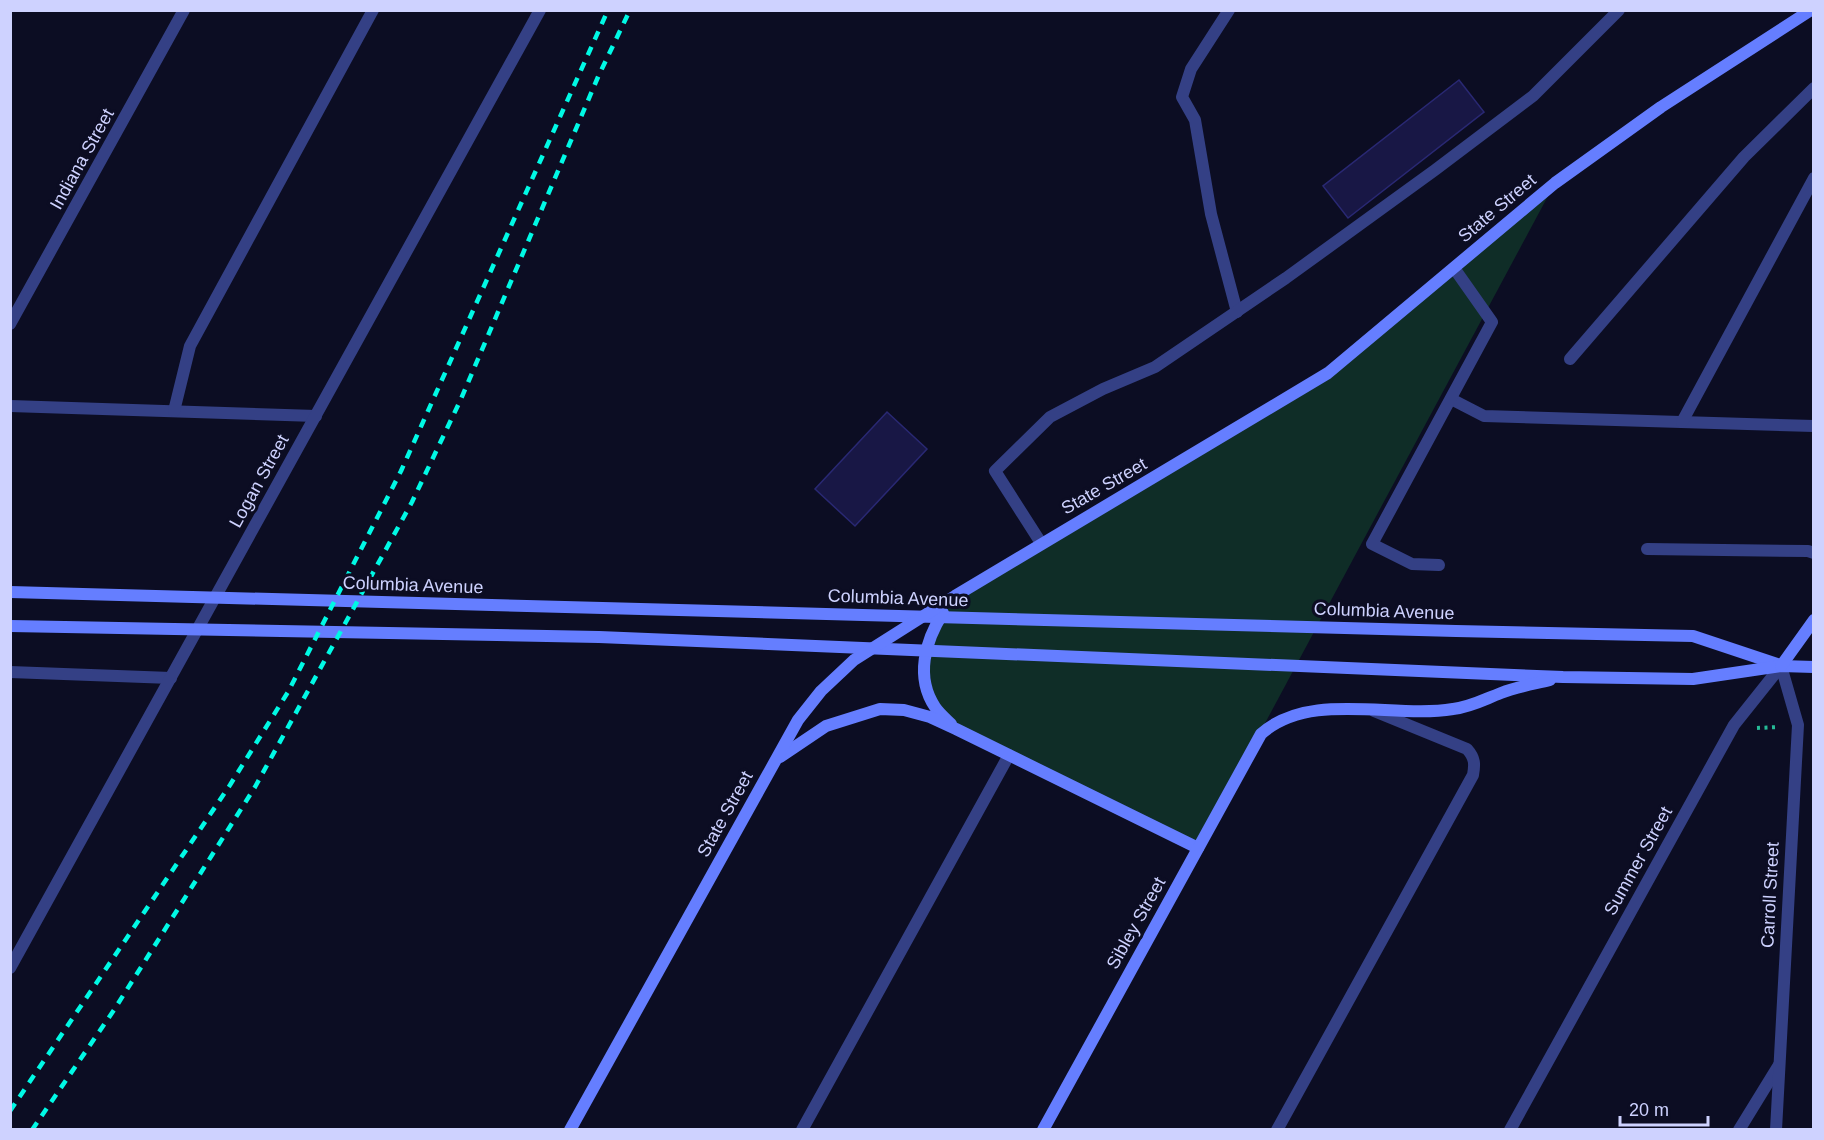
<svg xmlns="http://www.w3.org/2000/svg" width="1824" height="1140" font-family="Arial,sans-serif">
	<style>
		.green { fill: #0f2d27 }
		.building { fill: #181745; stroke: #292873; stroke-width: 1.5 }
		.lines { fill: none; stroke-linecap: round; stroke-linejoin: round }
		.path { stroke: #26bb97; stroke-width: 4; stroke-dasharray: 3 4.5; stroke-linecap: butt }
		.lane { stroke: #344085; stroke-width: 12 }
		.street { stroke: #344085; stroke-width: 12 }
		.secondary { stroke: #657eff; stroke-width: 12 }
		.rail { stroke: #00f9e5; stroke-width: 4.5; stroke-dasharray: 9 8; stroke-linecap: butt }
		.labels { text-anchor: middle; dominant-baseline: central; stroke-width: 6; stroke-linejoin: round; paint-order: stroke }
		.street-label { font-size: 18px; fill: #ced2ff; stroke: #0c0d23 }
	</style>
	<rect width="100%" height="100%" fill="#0c0d23"/>
	<!-- green -->
	<path class="green" d="M1555,183L1198,848L956,729L934,706L926,647L934,626L955,596L1283,402Z"/>
	<!-- building -->
	<g class="building">
		<path d="M1459,80L1484,112L1348,218L1323,186Z"/>
		<path d="M887,412L927,449L855,526L815,489Z"/>
	</g>
	<g class="lines">
		<!-- path -->
		<path class="path" d="M1757,728L1779,727"/>
		<!-- lane -->
		<g class="lane">
			<path d="M1229,10L1191,69L1182,97L1195,120L1211,214L1237,312"/>
			<path d="M1570,359L1744,157L1814,88"/>
			<path d="M1451,399L1484,416L1814,426"/>
			<path d="M10,406L316,416"/>
			<path d="M174,411L190,346L373,10"/>
			<path d="M1682,422L1814,178"/>
			<path d="M1041,543L995,471L1050,417L1103,389L1155,367L1286,278L1435,170L1533,96L1619,10"/>
			<path d="M1647,549L1808,551L1814,553"/>
			<path d="M1439,565L1412,564L1372,544L1492,322L1454,268"/>
			<path d="M802,1130L1009,755"/>
			<path d="M1277,1130L1473,775C1475,764 1475,758 1467,749L1374,711"/>
			<path d="M1739,1130L1779,1065"/>
		</g>
		<!-- street -->
		<g class="street">
			<path d="M10,324L184,10"/>
			<path d="M10,672L171,678"/>
			<path d="M10,968L540,10"/>
			<path d="M1510,1130L1734,725L1781,666"/>
			<path d="M1776,1130L1798,725L1781,666"/>
		</g>
		<!-- secondary -->
		<g class="secondary">
			<path d="M10,592L1456,631L1693,636L1777,664"/>
			<path d="M943,613C925,641 915,677 935,707C939,713 946,719 951,724"/>
			<path d="M10,626L599,637L1563,677L1693,679L1781,666L1814,667"/>
			<path d="M1781,666L1814,620"/>
			<path d="M780,757L826,726L880,709L904,710L930,717L956,729L1198,848"/>
			<path d="M570,1130L798,720L821,691L854,660L955,596L1328,373L1555,183L1661,107L1811,10"/>
			<path d="M1043,1130L1261,734C1310,690 1393,719 1453,709C1471,707 1485,699 1501,693C1516,687 1534,684 1550,680"/>
		</g>
		<!-- rail -->
		<g class="rail">
			<path d="M10,1111L230,785L288,692L401,471L608,10"/>
			<path d="M32,1130L114,1010L255,787L412,502L461,399L598,77L630,10"/>
		</g>
	</g>
	<g class="labels">
		<!-- street labels -->
		<g class="street-label">
			<text transform="translate(82 159) rotate(-61)">Indiana Street</text>
			<text transform="translate(1497 208) rotate(-40)">State Street</text>
			<text transform="translate(259 481) rotate(-61)">Logan Street</text>
			<text transform="translate(1104 486) rotate(-30)">State Street</text>
			<text transform="translate(413 585) rotate(2)">Columbia Avenue</text>
			<text transform="translate(898 598) rotate(2)">Columbia Avenue</text>
			<text transform="translate(1384 611) rotate(2)">Columbia Avenue</text>
			<text transform="translate(725 814) rotate(-61)">State Street</text>
			<text transform="translate(1638 861) rotate(-61)">Summer Street</text>
			<text transform="translate(1770 895) rotate(-87)">Carroll Street</text>
			<text transform="translate(1136 923) rotate(-61)">Sibley Street</text>
		</g>
	</g>
	<!-- border -->
	<rect width="1824" height="1140" fill="none" stroke="#ced2ff" stroke-width="24"/>
	<!-- scale -->
	<path d="M1620 1116v9h88v-9" fill="none" stroke="#ced2ff" stroke-width="3"/>
	<text x="1629" y="1116" font-size="18" fill="#ced2ff" stroke="#0c0d23" stroke-width="4.5" paint-order="stroke">20 m</text>
</svg>
